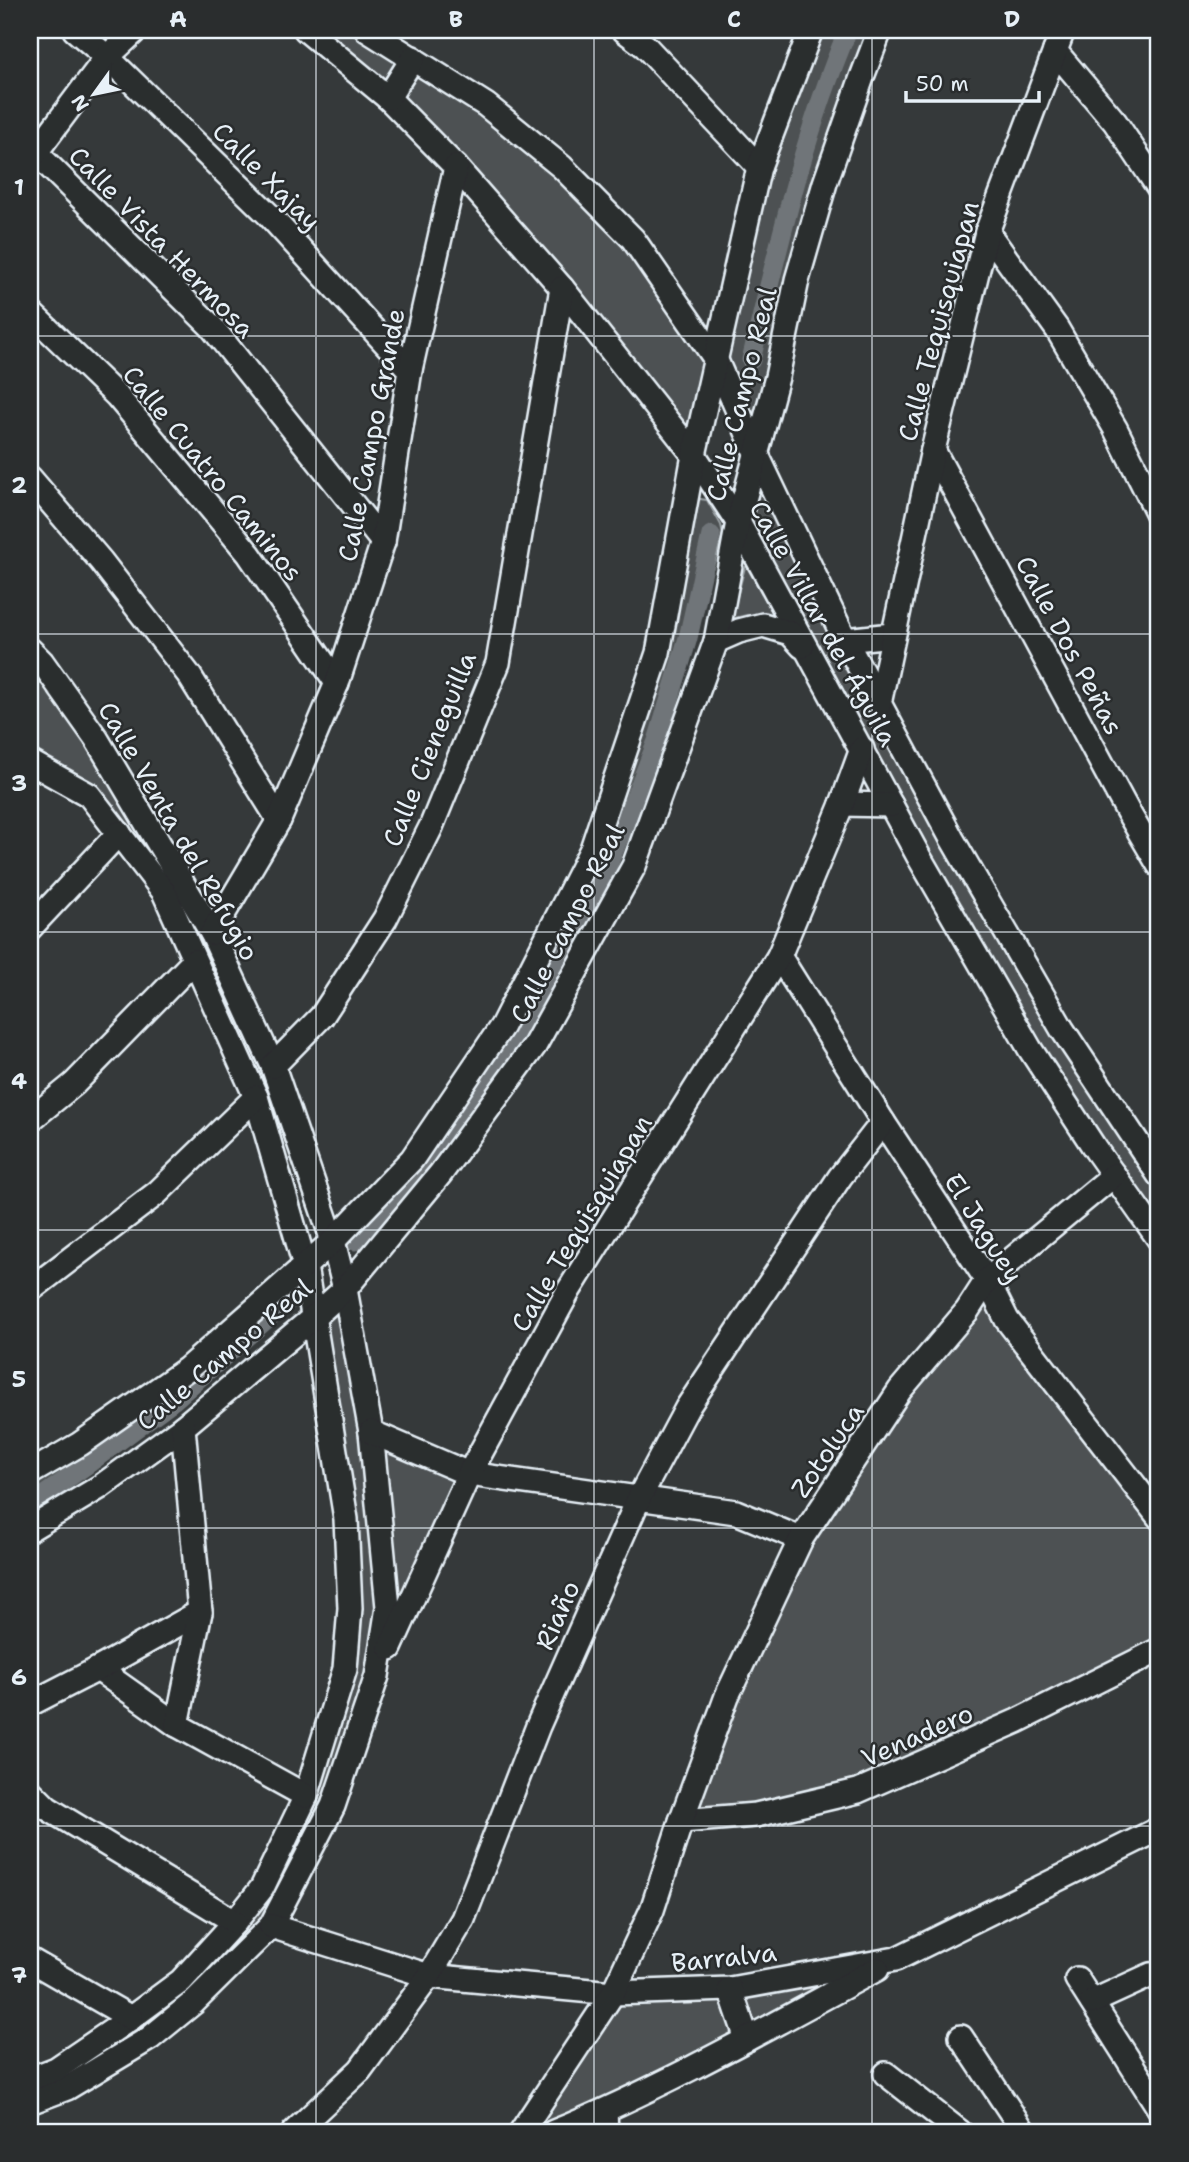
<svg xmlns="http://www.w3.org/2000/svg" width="1189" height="2162" font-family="'Shantell Sans',sans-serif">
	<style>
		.green { fill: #4d5152; stroke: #9aa1a5; stroke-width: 2 }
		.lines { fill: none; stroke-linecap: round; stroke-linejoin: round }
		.canal { stroke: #707579; stroke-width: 19 }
		.minor-casing { stroke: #e8f1f8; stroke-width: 28 }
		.minor { stroke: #2a2d2e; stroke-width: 23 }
		.grid { fill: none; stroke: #e8f1f8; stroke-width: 2; stroke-opacity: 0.55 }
		.labels { text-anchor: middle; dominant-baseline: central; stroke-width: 5; stroke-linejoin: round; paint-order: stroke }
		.street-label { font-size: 26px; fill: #e8f1f8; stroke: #2a2d2e }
		.neatline { fill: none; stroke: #e8f1f8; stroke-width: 2.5 }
		.grid-label { font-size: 23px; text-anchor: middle; font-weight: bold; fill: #e8f1f8 }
	</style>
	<rect width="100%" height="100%" fill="#35393a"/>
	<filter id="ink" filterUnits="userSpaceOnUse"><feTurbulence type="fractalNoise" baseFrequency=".0143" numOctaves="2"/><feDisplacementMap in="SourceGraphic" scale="14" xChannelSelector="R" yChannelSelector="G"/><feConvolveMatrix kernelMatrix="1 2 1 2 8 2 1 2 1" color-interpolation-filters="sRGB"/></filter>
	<g filter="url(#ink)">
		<!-- green -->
		<g class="green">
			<path d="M306,30H367L562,167L714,357L811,30H880L757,455L845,640L1159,1175V1239L1096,1150L738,522L757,455L715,360L694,455L562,288Z"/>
			<path d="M700,499L707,500L721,525L723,534L710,576L660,760L631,832L561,968L468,1107L377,1224L358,1243L346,1252L342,1250L413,1164L570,904L693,505Z"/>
			<path d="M745,567H747L775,617L747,615L731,619Z"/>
			<path d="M30,665L84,741L146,839L138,842L30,752Z"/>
			<path d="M987,1280L1159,1517V1650L858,1791L681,1821L801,1539Z"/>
			<path d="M345,1289L371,1432L469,1474L271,1926L193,2003L67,2088L30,2079L131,2018L235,1922L306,1796L350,1608L314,1317Z"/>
			<path d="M287,1292L292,1295L290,1305C207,1378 124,1454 30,1511V1482Z"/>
			<path d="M896,1959L554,2132H521L613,1993Z"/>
		</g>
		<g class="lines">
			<!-- canal -->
			<g class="canal">
				<path d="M751,360C778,249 803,135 848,30"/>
				<path d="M355,1241L451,1127L505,1051L554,973L605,873L657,741L688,638L711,535"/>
				<path d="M30,1505L91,1462L173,1401L289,1300"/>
			</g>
			<defs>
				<g id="minor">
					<path d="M75,30L107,57L269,215L410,370"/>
					<path d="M306,30L388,98L456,167L562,288L694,455L738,522L919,857L1030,1049L1096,1150L1159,1239"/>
					<path d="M367,30L486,105L562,167L633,239L715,358L757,455L845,640L952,839L1062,1029L1159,1175"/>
					<path d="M624,30L645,46L759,167"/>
					<path d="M1055,51L1115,122L1159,188"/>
					<path d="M388,98L413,58"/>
					<path d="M30,147L211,326L383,542"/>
					<path d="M30,160L107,57L136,30"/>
					<path d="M987,232L1057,329L1115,428L1159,516"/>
					<path d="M30,312L117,396L249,554L337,683"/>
					<path d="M933,450L1128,812L1159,865"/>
					<path d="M30,478L101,561L189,675L279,820"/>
					<path d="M845,640L892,635"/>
					<path d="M716,641L739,631L763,625L790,633L802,646"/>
					<path d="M30,650L42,662L96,738L212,933L273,1066L333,1241L345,1289L371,1432L388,1607L377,1676L333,1806L271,1926L193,2003L150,2038L67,2088L30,2102"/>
					<path d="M879,704L933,450L987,232L1063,30"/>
					<path d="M30,762L89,795L164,892L256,1097L305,1266L346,1519L350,1608L345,1669L306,1796L262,1888L235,1922L181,1981L131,2018L56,2069L30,2079"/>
					<path d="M842,804L891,805"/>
					<path d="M30,928L119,833"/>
					<path d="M212,933L279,820L337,683L383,542L410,370L456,167"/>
					<path d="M779,956L883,1122L987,1280L1007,1320L1159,1517"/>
					<path d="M273,1066L322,1016L385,919L431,827L498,663L562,288"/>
					<path d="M30,1120L74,1084L194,961"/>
					<path d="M30,1290L157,1193L256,1097"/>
					<path d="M371,1432L469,1474L736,1512L801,1539"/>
					<path d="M30,1473L80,1444L187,1369L333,1241L412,1159L502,1026L592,849L658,653L694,455L759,167L811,30"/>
					<path d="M30,1529L100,1487L183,1427L314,1317L345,1289L441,1173L535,1045L634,866L716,641L738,522L777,377L797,280L825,183L862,77L880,30"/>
					<path d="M390,1648L469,1474L569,1290L779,956L842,804L862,749"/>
					<path d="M98,1669L177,1725L306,1796"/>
					<path d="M30,1704L98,1669L200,1612"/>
					<path d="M177,1725L200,1612L183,1427"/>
					<path d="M30,1791L47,1808L235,1922"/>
					<path d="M681,1821L756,1815L858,1791L1017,1721L1159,1650"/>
					<path d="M271,1926L429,1976L613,1993L730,1989L896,1959L1159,1829"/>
					<path d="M30,1960L131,2018"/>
					<path d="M1077,1979L1159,2108"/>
					<path d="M730,1989L747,2039"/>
					<path d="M1092,2002L1151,1975L1159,1974"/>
					<path d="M961,2037L1024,2132"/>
					<path d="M886,2074L960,2132"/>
					<path d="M605,2111L606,2132"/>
					<path d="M294,2132L360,2070L429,1976L463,1919L538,1726L639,1498L687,1408L840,1177L883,1122"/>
					<path d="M521,2132L613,1993L652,1910L681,1821L727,1696L801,1539L900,1390L967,1311L987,1280L1114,1175"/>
					<path d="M554,2132C666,2086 771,2026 877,1969"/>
				</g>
			</defs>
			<!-- minor casing -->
			<use href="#minor" class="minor-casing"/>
			<!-- minor -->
			<use href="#minor" class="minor"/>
		</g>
	</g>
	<!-- grid -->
	<path class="grid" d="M316,30V2132M594,30V2132M872,30V2132M30,336H1159M30,634H1159M30,932H1159M30,1230H1159M30,1528H1159M30,1826H1159"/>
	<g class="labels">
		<!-- street labels -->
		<g class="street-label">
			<text transform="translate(267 176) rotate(45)">Calle Xajay</text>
			<text transform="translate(162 242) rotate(46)">Calle Vista Hermosa</text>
			<text transform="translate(938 321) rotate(-75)">Calle Tequisquiapan</text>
			<text transform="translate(741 394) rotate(-76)">Calle Campo Real</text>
			<text transform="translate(371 435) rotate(-79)">Calle Campo Grande</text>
			<text transform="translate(213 473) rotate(51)">Calle Cuatro Caminos</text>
			<text transform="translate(824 623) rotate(61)">Calle Villar del Águila</text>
			<text transform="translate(1070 645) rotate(62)">Calle Dos Peñas</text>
			<text transform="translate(429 749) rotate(-68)">Calle Cieneguilla</text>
			<text transform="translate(179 831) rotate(60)">Calle Venta del Refugio</text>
			<text transform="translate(567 923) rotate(-63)">Calle Campo Real</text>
			<text transform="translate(581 1223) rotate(-59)">Calle Tequisquiapan</text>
			<text transform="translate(984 1228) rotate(58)">El Jaguey</text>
			<text transform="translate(224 1354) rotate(-40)">Calle Campo Real</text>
			<text transform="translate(827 1450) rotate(-56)">Zotoluca</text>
			<text transform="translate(557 1615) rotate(-66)">Riaño</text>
			<text transform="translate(917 1735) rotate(-24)">Venadero</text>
			<text transform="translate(724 1957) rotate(-6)">Barralva</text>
		</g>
	</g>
	<!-- margin -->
	<rect width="1189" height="2162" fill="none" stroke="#2a2d2e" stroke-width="77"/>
	<!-- north arrow -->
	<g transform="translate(94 94) rotate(237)" stroke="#2a2d2e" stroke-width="5" paint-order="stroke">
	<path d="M0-5L12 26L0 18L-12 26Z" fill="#e8f1f8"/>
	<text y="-10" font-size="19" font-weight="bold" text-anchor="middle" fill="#e8f1f8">N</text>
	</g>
	<!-- scale -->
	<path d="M906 91v10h133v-10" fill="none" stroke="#e8f1f8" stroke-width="3.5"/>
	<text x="916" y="91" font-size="21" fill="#e8f1f8" stroke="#2a2d2e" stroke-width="5" paint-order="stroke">50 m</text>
	<rect x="38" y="38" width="1112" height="2086" class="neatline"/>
	<g class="grid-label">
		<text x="178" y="27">A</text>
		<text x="456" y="27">B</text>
		<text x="734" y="27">C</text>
		<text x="1012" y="27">D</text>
		<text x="19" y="195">1</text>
		<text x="19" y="493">2</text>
		<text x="19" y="791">3</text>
		<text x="19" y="1089">4</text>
		<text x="19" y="1387">5</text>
		<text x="19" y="1685">6</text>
		<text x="19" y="1983">7</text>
	</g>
</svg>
